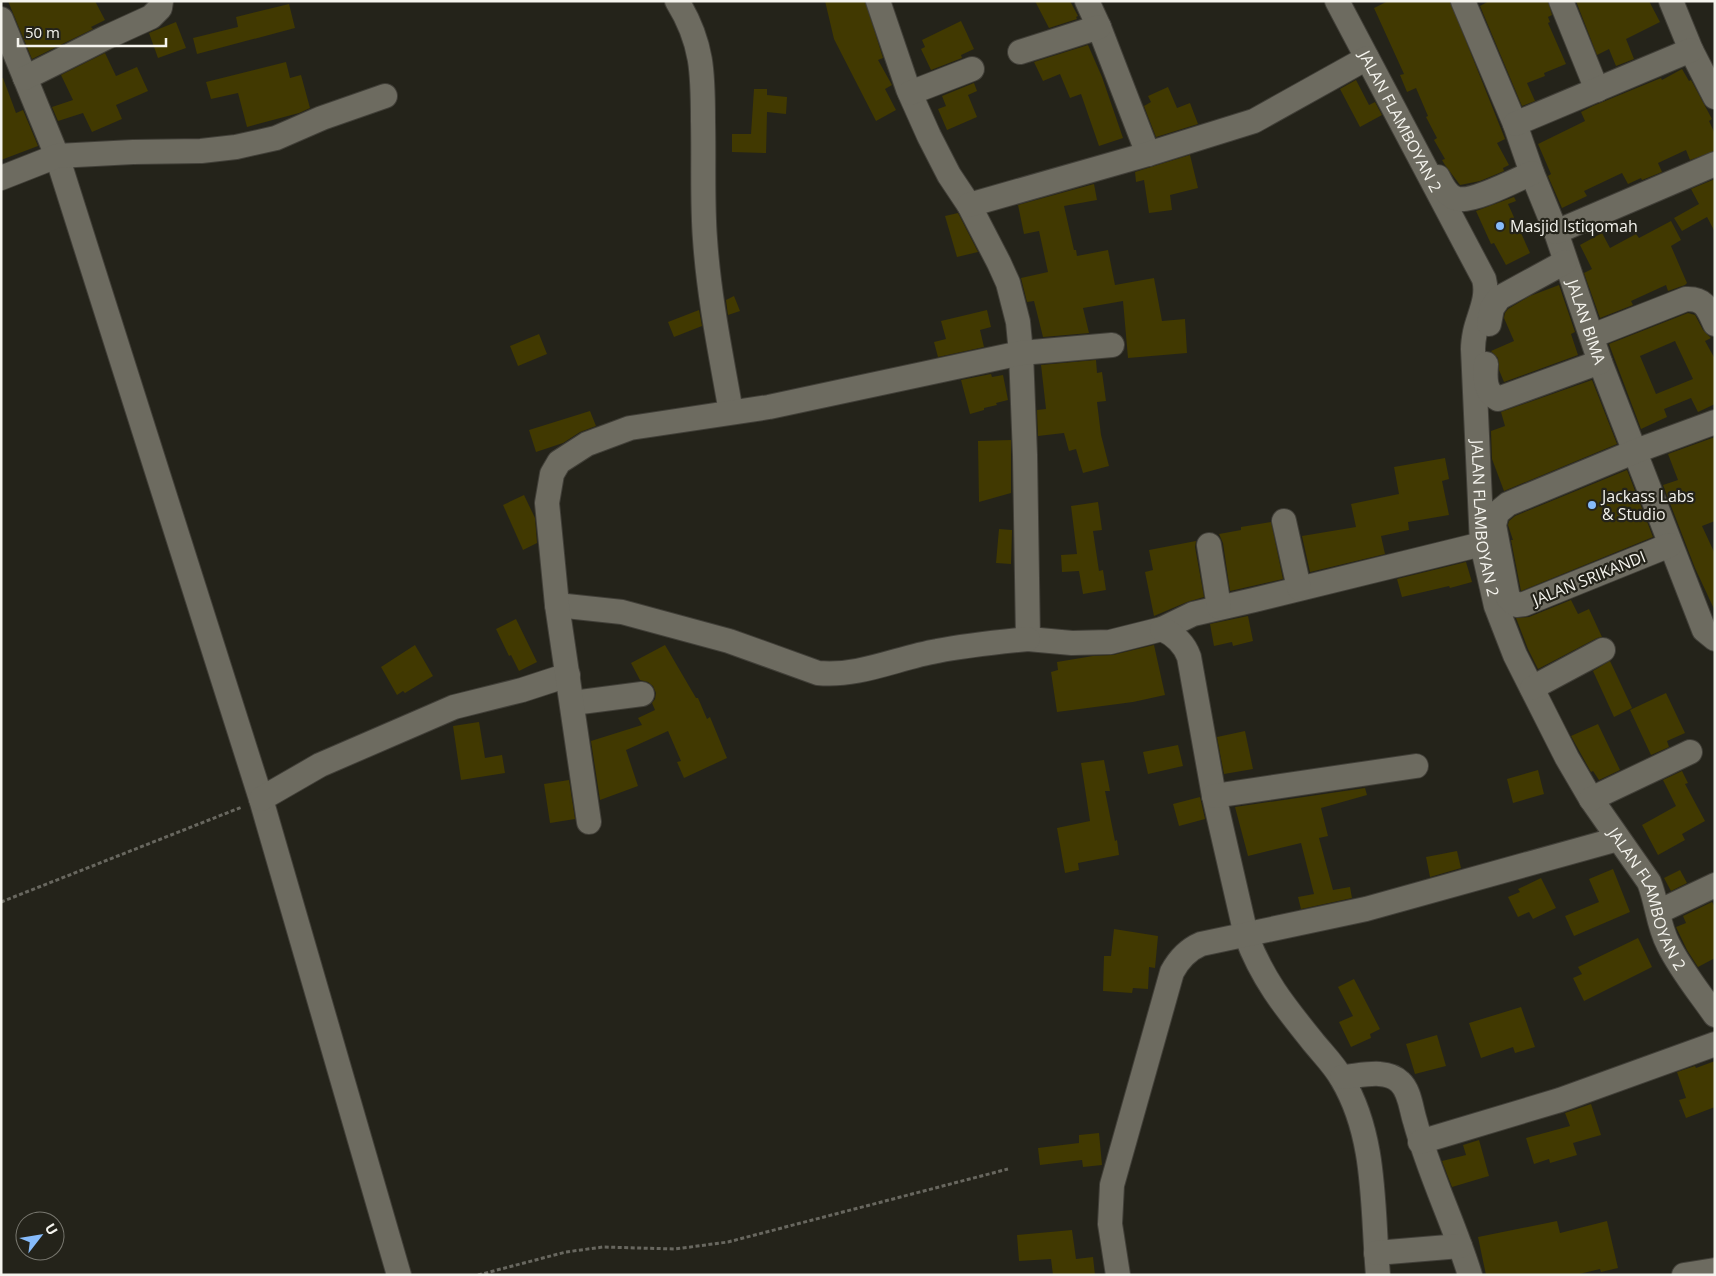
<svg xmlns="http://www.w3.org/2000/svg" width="1716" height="1276" font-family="'Open Sans',sans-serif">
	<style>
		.building { fill: #413901; fill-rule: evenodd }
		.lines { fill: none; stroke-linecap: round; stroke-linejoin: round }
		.minor-casing { stroke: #413f38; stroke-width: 26 }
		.path { stroke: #68675f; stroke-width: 3; stroke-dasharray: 4 2.5; stroke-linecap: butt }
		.minor { stroke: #6d6b60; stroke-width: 24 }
		.poi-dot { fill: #86bbfb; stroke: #24231a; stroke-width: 2 }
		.labels { text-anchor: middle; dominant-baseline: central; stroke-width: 4.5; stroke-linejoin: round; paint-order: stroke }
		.street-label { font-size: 16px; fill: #f5f4ee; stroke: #24231a }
		.poi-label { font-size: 16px; fill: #f5f4ee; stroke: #24231a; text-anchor: start }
	</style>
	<rect width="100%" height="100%" fill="#24231a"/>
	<!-- building -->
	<g class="building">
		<path d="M8,1H95L105,20L91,27L93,29L32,59Z"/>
		<path d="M825,1H865L883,58L878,60L892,85L885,89L896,110L876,121L834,39Z"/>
		<path d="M1035,1H1070L1078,16L1076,17L1077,19L1049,28Z"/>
		<path d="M1388,1H1450L1505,139L1497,143L1509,165L1503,168L1504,171L1480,181L1460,185L1445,165L1442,160L1445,159L1434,140L1437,138L1426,117L1428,116L1416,88L1407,92L1400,75L1404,74L1374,8Z"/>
		<path d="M1489,1H1548L1552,15L1548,17L1550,22L1548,23L1566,64L1544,73L1545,76L1527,83L1535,101L1522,106L1480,6Z"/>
		<path d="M1576,1H1649L1660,22L1626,39L1634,59L1616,66L1609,49L1597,55Z"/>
		<path d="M289,4L295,28L197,54L193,38L238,27L236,17Z"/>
		<path d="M961,21L974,49L961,55L962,58L931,70L921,49L925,47L922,40Z"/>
		<path d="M176,22L186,48L158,58L149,33Z"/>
		<path d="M1088,45L1102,77L1123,138L1099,146L1081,94L1070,98L1060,74L1043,81L1034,62Z"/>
		<path d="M105,53L116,76L137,67L148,91L116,105L122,119L92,132L83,113L58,121L52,107L73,100L61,75Z"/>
		<path d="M286,62L290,78L301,75L310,108L299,113L247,127L238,93L211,99L206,82Z"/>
		<path d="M1682,69L1689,81L1691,80L1712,119L1709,121L1715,134V151L1690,160L1686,150L1658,163L1662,172L1642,180L1641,178L1628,184L1622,173L1584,191L1587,196L1562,208L1548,176L1551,174L1538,144L1585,121L1581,112L1593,106L1661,78L1662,80Z"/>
		<path d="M1,78H3L16,113L23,110L38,146L1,160Z"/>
		<path d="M1356,80L1369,105L1375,102L1382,115L1360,127L1340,89Z"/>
		<path d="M974,83L977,91L968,95L977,117L947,130L938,109L946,106L942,96Z"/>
		<path d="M1168,87L1177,108L1190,103L1198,124L1156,137L1144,106L1151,102L1148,96Z"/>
		<path d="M754,89H767V95L787,97L786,114L767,112L766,153L732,152V134H751Z"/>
		<path d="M1190,155L1198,188L1170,195L1172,210L1149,213L1144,180L1136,182L1135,172Z"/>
		<path d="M1715,179V232L1707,217L1682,231L1674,218L1699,204L1691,189Z"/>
		<path d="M1094,184L1097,200L1064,206L1074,250H1076L1077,256L1108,250L1115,285L1154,278L1162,321L1185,319L1187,353L1128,358L1123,301L1083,308L1089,333L1043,337L1034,301L1027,302L1021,278L1048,272L1039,231L1024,234L1018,205Z"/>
		<path d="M1514,197L1516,201L1508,204L1530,253L1506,265L1494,243L1491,244L1476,211Z"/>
		<path d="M958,213L978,252L957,257L945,216Z"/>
		<path d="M1671,221L1681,240L1671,246L1687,283L1685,285L1668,291L1666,285L1631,301L1633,305L1600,318L1584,273L1592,269L1580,245L1602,233L1610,248L1636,234L1639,238Z"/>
		<path d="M1559,285L1575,332L1571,334L1578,355L1504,382L1499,370L1498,358L1491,351L1514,341L1504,318L1505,313L1508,309L1530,296Z"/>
		<path d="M734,296L740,311L728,315L726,300Z"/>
		<path d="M699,310L702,326L674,337L668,322Z"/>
		<path d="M987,310L991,327L980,330L984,347L938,357L934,342L946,339L941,321Z"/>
		<path d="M1688,313L1695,315L1703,330L1711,338L1705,341L1715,359V404L1698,412L1691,398L1664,409L1667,417L1641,429L1609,344ZM1675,341L1693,379L1656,394L1640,356Z"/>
		<path d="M539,334L547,354L518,366L510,346Z"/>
		<path d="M1096,360L1097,373L1102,372L1106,401L1097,402L1101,435L1109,466L1083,473L1076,449L1069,451L1064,433L1038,436L1037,410L1046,409L1041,365Z"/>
		<path d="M991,374L992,377L1003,375L1008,400L996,403L997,405L984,408V410L970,414L961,380Z"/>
		<path d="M1592,380L1617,444L1504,491L1492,459L1491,431L1505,426L1501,412Z"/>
		<path d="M590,411L596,426L580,432L563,443L536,452L529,430Z"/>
		<path d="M1715,437V521L1702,526L1715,554V611L1695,568L1663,485L1678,480L1668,454Z"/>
		<path d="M1011,440V493L979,502L978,441Z"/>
		<path d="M1445,458L1449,479L1442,481L1449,515L1408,522L1409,530L1381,536L1385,554L1310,572L1302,536L1356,527L1351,504L1399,494L1394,467Z"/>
		<path d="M1627,470L1653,537L1521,591L1511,540H1513L1508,525L1509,521L1515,516Z"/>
		<path d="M524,495L535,518L537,543L523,550L503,505Z"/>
		<path d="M1098,502L1102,530L1093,531L1099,571L1103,570L1106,590L1083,594L1079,571L1062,572L1061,555L1077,554L1071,506Z"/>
		<path d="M1271,522L1283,579L1230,591L1223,543L1219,534L1241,530V527Z"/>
		<path d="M999,529L1012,530L1011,564L996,563Z"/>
		<path d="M1196,541L1195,547L1204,597L1187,602L1154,616L1145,572L1153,570L1149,550Z"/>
		<path d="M1466,562L1472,582L1450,588L1449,586L1402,597L1397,579Z"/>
		<path d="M1571,600L1578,614L1589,609L1602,637L1597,638L1538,669L1528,649L1516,618L1529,617Z"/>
		<path d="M1248,616L1253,641L1233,646L1232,642L1214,646L1210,624Z"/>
		<path d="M516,619L537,662L519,671L511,655L509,656L496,629Z"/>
		<path d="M415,645L433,676L405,693L403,691L397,695L381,667Z"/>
		<path d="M665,645L696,698H698L707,719L710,717L727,758L684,778L677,762L681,761L668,731L626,750L638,786L600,800L591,741L642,725L638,718L655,710L652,703L655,699L656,693L653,686L648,682L640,680L631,663Z"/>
		<path d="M1154,645L1165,695L1133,702L1057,712L1051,672L1058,670L1057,662L1093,656L1113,655Z"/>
		<path d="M1610,661L1632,708L1614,717L1593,671Z"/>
		<path d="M1666,693L1685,733L1667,741L1669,747L1651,755L1630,710Z"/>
		<path d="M479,722L485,758L502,755L505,773L461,780L453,726Z"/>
		<path d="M1598,724L1620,770L1599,780L1593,771L1591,772L1571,736Z"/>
		<path d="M1245,731L1253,769L1224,774L1217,737Z"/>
		<path d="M1178,745L1183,766L1148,774L1143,752Z"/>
		<path d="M1104,760L1110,791H1105L1115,841L1117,840L1119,855L1078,863L1079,870L1065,873L1057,828L1090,821L1081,763Z"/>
		<path d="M1538,770L1544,794L1513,803L1507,779Z"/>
		<path d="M1682,771L1688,783L1685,784L1705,821L1682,834L1685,840L1658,855L1642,825L1676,806L1663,780Z"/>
		<path d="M569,780L575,819L550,823L544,784Z"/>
		<path d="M1365,788L1367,795L1321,808L1328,836L1319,838L1333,890L1350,887L1352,898L1301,909L1298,897L1314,894L1301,843L1248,856L1235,807Z"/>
		<path d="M1200,797L1205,819L1179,826L1173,804Z"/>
		<path d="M1457,851L1461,868L1430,877L1426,857Z"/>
		<path d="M1613,869L1630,912L1574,936L1565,916L1599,902L1589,879Z"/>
		<path d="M1680,870L1687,883L1671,891L1664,878Z"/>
		<path d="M1541,878L1556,908L1533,919L1529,912L1518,917L1508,897L1520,892L1518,889Z"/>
		<path d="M1712,902L1715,907V958L1698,967L1687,950L1676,927L1686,923L1683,916Z"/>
		<path d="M1114,929L1158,936L1155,968L1149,967L1148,989L1133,988L1132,993L1103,991L1104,956H1111Z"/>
		<path d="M1638,938L1652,967L1584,1001L1573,978L1582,974L1578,967Z"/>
		<path d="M1354,979L1380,1029L1370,1034L1371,1038L1351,1047L1339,1022L1353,1016L1338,987Z"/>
		<path d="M1521,1007L1535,1047L1515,1053L1513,1047L1481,1058L1469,1023Z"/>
		<path d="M1437,1035L1446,1066L1415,1074L1406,1044Z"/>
		<path d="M1715,1061V1107L1686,1118L1679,1100L1686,1098L1677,1072L1695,1066L1696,1068Z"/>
		<path d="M1591,1104L1601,1135L1573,1143L1577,1155L1550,1163L1549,1159L1534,1164L1526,1138L1570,1126L1565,1113Z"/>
		<path d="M1099,1133L1102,1165L1083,1167L1082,1160L1040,1165L1038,1148L1079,1143V1135Z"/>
		<path d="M1479,1140L1489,1176L1452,1187L1442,1161L1466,1155L1463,1145Z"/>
		<path d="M1557,1221L1560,1233L1607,1221L1618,1268L1601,1272L1600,1269L1575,1275H1486L1478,1237Z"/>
		<path d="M1072,1230L1076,1259L1093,1257L1095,1275H1053L1051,1259L1019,1261L1017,1235Z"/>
	</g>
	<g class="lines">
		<defs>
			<g id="minor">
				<path d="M677,1C703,43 703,74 703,121C704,160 702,201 705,239C709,298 721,355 731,412"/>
				<path d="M878,1L908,89L929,136L949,175L969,205L999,263L1008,283L1018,322L1021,353L1025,455L1028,639L1072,643L1110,642L1162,629L1193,614L1254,600L1482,544"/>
				<path d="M1087,1L1099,27L1148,154"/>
				<path id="s1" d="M1337,1L1484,279C1489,298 1479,314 1475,332C1474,337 1473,343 1473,349L1482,544L1496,606L1515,655L1567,758L1591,799L1649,882C1657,902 1658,925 1668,944C1680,969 1699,992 1715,1015"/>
				<path id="s2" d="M1463,1L1515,124L1532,173L1556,232L1600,362L1704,630L1715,639"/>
				<path d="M1561,1L1597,90"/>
				<path d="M1671,1L1691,50L1715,97"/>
				<path d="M1,19L57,156L261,799L399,1275"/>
				<path d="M1020,52L1099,27"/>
				<path d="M25,78L105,38L151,17L160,8L161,1"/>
				<path d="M910,93L972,69"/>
				<path d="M1515,124L1691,50"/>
				<path d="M1438,177C1442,185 1447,197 1458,199C1474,202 1516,180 1532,173"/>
				<path d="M1,178L57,156L133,152L201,151L236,147L276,138L322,118L385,96"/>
				<path d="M969,205L1148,154L1254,121L1367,58"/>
				<path d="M1556,232L1715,164"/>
				<path d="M1489,324L1492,308L1499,298L1565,262"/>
				<path d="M1592,336L1686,299C1705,298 1708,309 1715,324"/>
				<path d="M1486,364C1485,378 1484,392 1498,399L1600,362"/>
				<path d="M1284,521L1299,588"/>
				<path d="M1209,545L1219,607"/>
				<path d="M1670,545L1524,604L1516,605L1508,598L1494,525L1497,513L1508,504L1636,451L1715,422"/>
				<path d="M557,605L622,612L729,641L818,673C859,677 897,658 937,651C967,645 998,642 1028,639"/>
				<path d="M1162,629C1175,635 1184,643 1189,657L1214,796L1246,935C1262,979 1285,1007 1314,1043C1323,1054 1335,1066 1342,1079C1377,1138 1372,1209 1378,1275"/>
				<path d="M1532,688L1603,650"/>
				<path d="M573,703L642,694"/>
				<path d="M1214,796L1416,766"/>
				<path d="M261,799L320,765L431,717L454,707L522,690L568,675"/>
				<path d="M1591,799L1690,752"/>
				<path d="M589,822L557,605L547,503L552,474L559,462L587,444L630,428L769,407L1021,353L1112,345"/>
				<path d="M1658,912L1715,885"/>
				<path d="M1342,1077C1360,1076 1386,1068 1400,1082C1410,1091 1411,1109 1415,1121C1429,1174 1454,1223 1470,1275"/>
				<path d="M1420,1142L1560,1100L1715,1044"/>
				<path d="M1376,1253L1460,1246"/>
				<path d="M1118,1275L1110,1224L1112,1185L1172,972C1179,959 1187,950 1201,944L1366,909L1618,839"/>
				<path d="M1684,1275L1715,1270"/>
			</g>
		</defs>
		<!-- minor casing -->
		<use href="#minor" class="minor-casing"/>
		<!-- path -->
		<g class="path">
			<path d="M1,902L242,807"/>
			<path d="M478,1275L566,1252L603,1247L675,1249L728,1242L1008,1169"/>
		</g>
		<!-- minor -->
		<use href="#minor" class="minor"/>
	</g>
	<!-- markers -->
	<g class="poi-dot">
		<circle cx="1500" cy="226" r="5"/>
		<circle cx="1592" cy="505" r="5"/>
	</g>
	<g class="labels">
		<!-- street labels -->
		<g class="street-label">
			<text stroke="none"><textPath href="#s1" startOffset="136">JALAN FLAMBOYAN 2</textPath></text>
			<text stroke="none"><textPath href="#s2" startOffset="344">JALAN BIMA</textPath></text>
			<text stroke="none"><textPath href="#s1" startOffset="556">JALAN FLAMBOYAN 2</textPath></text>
			<text transform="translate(1589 578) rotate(-22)">JALAN SRIKANDI</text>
			<text stroke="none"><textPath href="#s1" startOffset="976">JALAN FLAMBOYAN 2</textPath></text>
		</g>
		<!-- poi labels -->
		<g class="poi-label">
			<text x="1510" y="226">Masjid Istiqomah</text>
			<text x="1602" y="496">Jackass Labs<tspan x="1602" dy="18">&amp; Studio</tspan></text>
		</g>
	</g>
	<!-- border -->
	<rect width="1716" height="1276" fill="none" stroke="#f5f4ee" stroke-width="5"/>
	<!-- north arrow -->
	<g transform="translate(40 1236) rotate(59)"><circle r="24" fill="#24231a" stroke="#78776f"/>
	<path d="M0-4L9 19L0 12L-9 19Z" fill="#86bbfb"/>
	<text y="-8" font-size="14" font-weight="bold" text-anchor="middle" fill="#f5f4ee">U</text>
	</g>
	<!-- scale -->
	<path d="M18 38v8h148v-8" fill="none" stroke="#f5f4ee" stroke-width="2.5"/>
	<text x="25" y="38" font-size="15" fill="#f5f4ee" stroke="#24231a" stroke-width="4" paint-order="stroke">50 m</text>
</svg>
